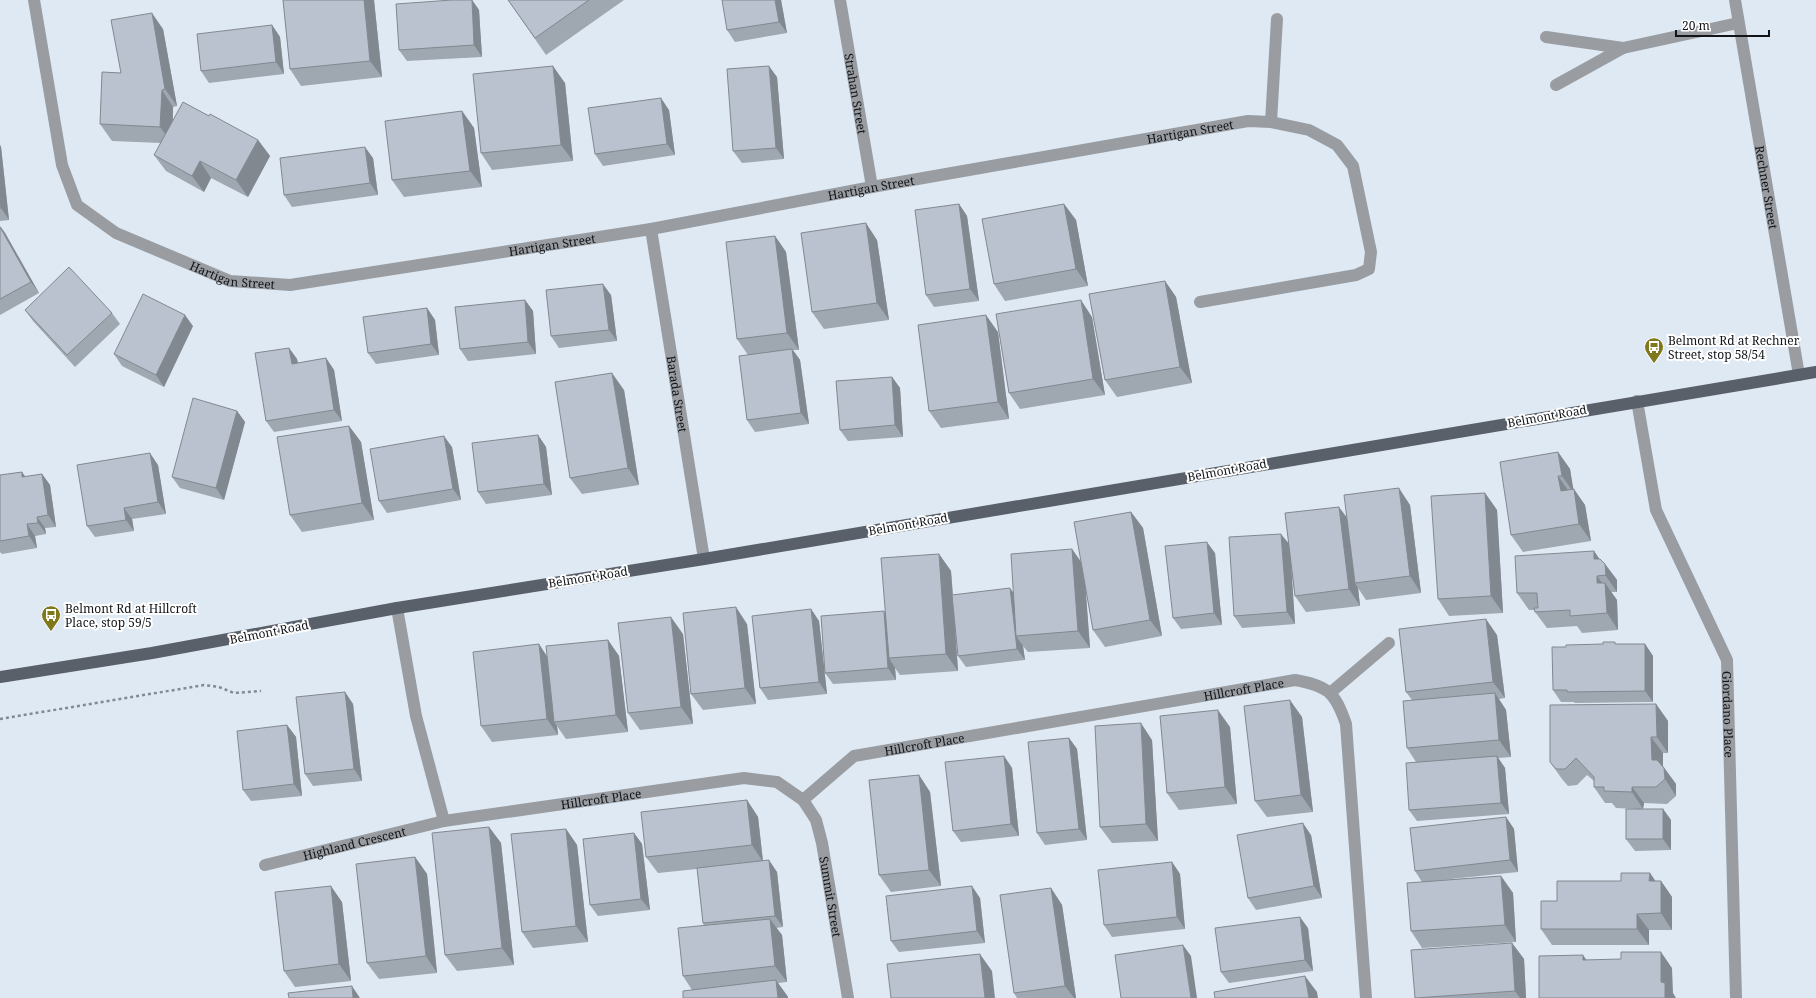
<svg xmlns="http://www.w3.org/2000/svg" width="1816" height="998" font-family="'Noto Serif',serif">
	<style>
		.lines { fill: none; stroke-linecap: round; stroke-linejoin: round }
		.path { stroke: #838a92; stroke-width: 2.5; stroke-dasharray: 3 3; stroke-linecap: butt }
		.minor { stroke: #999da2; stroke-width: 12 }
		.major { stroke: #596069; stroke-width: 12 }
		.wall { fill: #9fa7b1 }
		.shaded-wall { fill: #828890 }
		.building { fill: #b9c2ce; stroke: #828890 }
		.labels { text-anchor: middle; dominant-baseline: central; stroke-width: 4; stroke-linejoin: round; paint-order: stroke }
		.street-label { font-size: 12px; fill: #111519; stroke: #fff }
		.poi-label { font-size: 12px; fill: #111519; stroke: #fff; text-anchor: start }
	</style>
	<rect width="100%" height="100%" fill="#dfe9f4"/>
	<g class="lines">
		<!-- path -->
		<path class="path" d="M0,719L204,685L219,687L234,693L261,691"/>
		<!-- minor -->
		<g class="minor">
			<path id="s1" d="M34,0L62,165L77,205L116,233L230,281L290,285L651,229L872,187L1248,121L1271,122L1309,130L1337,145L1353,166L1371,252L1369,269L1356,275L1200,302"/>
			<path id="s2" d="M840,0L872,187"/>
			<path id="s3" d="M1735,0L1799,375"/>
			<path d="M1546,37L1623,48L1556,85"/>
			<path d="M1623,48L1738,23"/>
			<path d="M1271,122L1277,19"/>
			<path id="s4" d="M651,229L704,559"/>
			<path id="s5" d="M1637,401L1656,510L1727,660L1736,998"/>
			<path d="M397,608L416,716L444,821"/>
			<path d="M1330,693L1389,643"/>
			<path id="s6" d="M803,800L816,820L822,843L848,998"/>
			<path id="s7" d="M265,865L444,821L744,778L777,782L803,800L854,756L1295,680C1328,686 1335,692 1346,724L1366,998"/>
		</g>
		<!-- major -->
		<path class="major" d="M0,677L152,653L397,608L704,559L1816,372"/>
	</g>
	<!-- wall -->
	<g class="wall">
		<path d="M283,0H374L382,77L301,86L290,69Z"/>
		<path d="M452,0H472L479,10L482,57L407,61L399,50Z"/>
		<path d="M508,0H624L546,55Z"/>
		<path d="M781,0L787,33L735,42L727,30Z"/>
		<path d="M272,25L280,37L284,74L209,83L201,71Z"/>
		<path d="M163,29L177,106L173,107V120L209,116L258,140L270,156L248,197L211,178L204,192L166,171L154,155L161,143L112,141L100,124L121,73Z"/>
		<path d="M777,77L784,159L742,163L733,151Z"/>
		<path d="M565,83L573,161L492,170L481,153Z"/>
		<path d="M669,110L675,155L603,166L595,154Z"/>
		<path d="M462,111L474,128L482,187L404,197L392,180Z"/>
		<path d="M0,145L1,147L9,220L0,221Z"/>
		<path d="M373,158L378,195L292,207L284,195Z"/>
		<path d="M959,204L967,216L979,301L934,307L926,295Z"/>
		<path d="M1064,204L1076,220L1088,286L1005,301L994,284Z"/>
		<path d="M0,226L5,233L39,293L0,315Z"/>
		<path d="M775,236L786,252L799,350H793L800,360L809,424L755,432L747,420L748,355L737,339Z"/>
		<path d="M877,240L889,320L824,329L812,312Z"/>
		<path d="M1165,281L1176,297L1192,383L1117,397L1105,380Z"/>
		<path d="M611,295L617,341L559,348L551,336Z"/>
		<path d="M525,300L533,311L536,354L468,361L460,349Z"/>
		<path d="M427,308L435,320L439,355L376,364L368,353Z"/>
		<path d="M25,310L112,313L120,324L75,367L33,321Z"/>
		<path d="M1092,317L1105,395L1020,409L1009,393Z"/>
		<path d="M193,326L164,387L122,366L114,354Z"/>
		<path d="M998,332L1009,419L941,428L929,411Z"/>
		<path d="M289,348L297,359L298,363L326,358L334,370L342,421L274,432L266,421Z"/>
		<path d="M892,377L900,388L903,437L848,441L840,430Z"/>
		<path d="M624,390L639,485L582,494L570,478Z"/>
		<path d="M237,411L245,422L224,500L180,488L172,477Z"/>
		<path d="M349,426L361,442L374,520L302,532L290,515Z"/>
		<path d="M538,435L546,447L552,495L486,504L478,492Z"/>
		<path d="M452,447L461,500L387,513L379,501Z"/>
		<path d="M1558,452L1570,469L1573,489L1585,505L1591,541L1523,552L1511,535Z"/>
		<path d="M158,465L166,514L132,519L134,531L95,537L87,526Z"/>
		<path d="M22,472L25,477L42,474L50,485L56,527L45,528L46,534L35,536L37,548L2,554L0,552V475Z"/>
		<path d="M1485,493L1497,510L1503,613L1449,616L1438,599Z"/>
		<path d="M1410,505L1421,593L1366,600L1358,588L1360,606L1306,612L1295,596L1290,560L1295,624L1242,628L1234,616L1289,544Z"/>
		<path d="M1131,512L1143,528L1162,636L1105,647L1093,630L1085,585L1090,648L1028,652L1023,646L1025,660L966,667L958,656L954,612L958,671L900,675L895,668L896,680L833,684L825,673L885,613L939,554L951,571L953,595L1013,592L1072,549L1081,562Z"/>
		<path d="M1594,551L1599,559L1605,564L1617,580V592H1611L1617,600L1618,630L1582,633L1577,626L1547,628L1535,612V610H1529L1517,593Z"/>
		<path d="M1215,553L1222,625L1181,629L1173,618Z"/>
		<path d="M811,609L819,621L827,694L768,700L760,688Z"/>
		<path d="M747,624L756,704L703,710L691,694Z"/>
		<path d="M683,634L693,724L640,730L628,713Z"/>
		<path d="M1497,635L1505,698L1499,699L1506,710L1511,757L1498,758L1505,768L1509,814L1417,821L1409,810L1416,762L1407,748L1412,700L1406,692Z"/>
		<path d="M608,640L619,656L628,732L566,739L557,726L558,735L492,742L481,726L539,644L547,657Z"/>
		<path d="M1617,644H1645L1653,656V702L1575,703L1574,702H1561L1553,690L1566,647Z"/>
		<path d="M345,692L353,704L362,781L313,786L305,774Z"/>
		<path d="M1656,704L1668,721V753H1663V766L1676,784V796L1667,804L1644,803L1643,809H1663L1671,820V850L1635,851L1626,839L1637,809L1616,808L1612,803H1605L1594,787V781L1587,775L1577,785L1568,786L1562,779L1550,762Z"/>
		<path d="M1302,717L1313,812L1267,817L1255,801Z"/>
		<path d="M287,725L296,737L302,796L251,801L243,790Z"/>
		<path d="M1230,727L1237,804L1179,810L1167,793Z"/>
		<path d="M1069,738L1077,749L1087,840L1045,845L1037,833Z"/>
		<path d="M1152,740L1158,841L1112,843L1100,827Z"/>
		<path d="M1004,756L1012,768L1019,836L961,842L953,831Z"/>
		<path d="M919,775L930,792L941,886L891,892L879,875Z"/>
		<path d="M747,800L758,817L763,861L777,872L783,927L776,928L782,935L787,982L778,983L788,997L692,990L683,976L704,926L703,923L697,869L658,873L646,857Z"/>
		<path d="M1506,817L1514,829L1518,872L1441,880L1501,876L1513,893L1516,942L1422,948L1411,931L1422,882L1415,871Z"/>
		<path d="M489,827L501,843L514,965L457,971L445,955Z"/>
		<path d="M566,829L577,845L588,942L533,948L522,932Z"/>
		<path d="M634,833L642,844L650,910L598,916L590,905Z"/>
		<path d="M1311,835L1322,898L1256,910L1248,898Z"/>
		<path d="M415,857L427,874L437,973L379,979L367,963Z"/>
		<path d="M1172,862L1180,874L1185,929L1112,937L1104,925Z"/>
		<path d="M1650,873L1655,881H1661L1672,897V930H1649V945H1552L1541,929L1557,901Z"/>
		<path d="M1051,888L1062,905L1076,998H1017L1014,993Z"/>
		<path d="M980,898L985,943L899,952L891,941Z"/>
		<path d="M342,902L351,981L295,987L284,971Z"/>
		<path d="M1308,928L1313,971L1229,983L1221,972Z"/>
		<path d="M1512,943L1524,959L1526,998H1415Z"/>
	</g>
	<!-- shaded-wall -->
	<g class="shaded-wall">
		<path d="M364,0H374L382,77L370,61Z"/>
		<path d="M472,0L479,10L482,57L474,45Z"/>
		<path d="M775,0H781L787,33L779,22Z"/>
		<path d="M152,13L163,29L177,106L165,89Z"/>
		<path d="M272,25L280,37L284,74L276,62Z"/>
		<path d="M553,66L565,83L573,161L561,145Z"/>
		<path d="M769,66L777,77L784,159L776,148Z"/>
		<path d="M162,90L173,107L172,143L160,127Z"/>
		<path d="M661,98L669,110L675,155L667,144Z"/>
		<path d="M462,111L474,128L482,187L470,171Z"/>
		<path d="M258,140L270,156L248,197L236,180Z"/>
		<path d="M0,145L1,147L9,220L1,208L0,196Z"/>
		<path d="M365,147L373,158L378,195L370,183Z"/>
		<path d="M200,161L211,178L204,192L192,176Z"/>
		<path d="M959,204L967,216L979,301L970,289Z"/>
		<path d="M1064,204L1076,220L1088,286L1076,269Z"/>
		<path d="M866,223L877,240L889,320L877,303Z"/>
		<path d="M0,226L5,233L39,293L31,282Z"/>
		<path d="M775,236L786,252L799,350L787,333Z"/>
		<path d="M1165,281L1176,297L1192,383L1180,367Z"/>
		<path d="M603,284L611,295L617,341L609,330Z"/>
		<path d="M525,300L533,311L536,354L528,342Z"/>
		<path d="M1081,300L1092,317L1105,395L1093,379Z"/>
		<path d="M427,308L435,320L439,355L431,344Z"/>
		<path d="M185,315L193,326L164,387L156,375Z"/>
		<path d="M986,315L998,332L1009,419L998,402Z"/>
		<path d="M289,348L297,359L300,376L292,364Z"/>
		<path d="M792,349L800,360L809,424L801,413Z"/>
		<path d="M326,358L334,370L342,421L334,410Z"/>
		<path d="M612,373L624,390L639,485L628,468Z"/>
		<path d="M892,377L900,388L903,437L895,425Z"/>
		<path d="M237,411L245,422L224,500L216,488Z"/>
		<path d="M349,426L361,442L374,520L362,503Z"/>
		<path d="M538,435L546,447L552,495L544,484Z"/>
		<path d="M444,436L452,447L461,500L453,489Z"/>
		<path d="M1558,452L1570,469L1574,493L1562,476Z"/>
		<path d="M150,453L158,465L166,514L158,502Z"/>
		<path d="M22,472L30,483L22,477Z"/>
		<path d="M42,474L50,485L56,527L48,515Z"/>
		<path d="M1558,476L1570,493L1561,491Z"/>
		<path d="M1399,488L1410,505L1421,593L1410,576Z"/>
		<path d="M1574,489L1585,505L1591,541L1579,524Z"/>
		<path d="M1485,493L1497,510L1503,613L1491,596Z"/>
		<path d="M1339,507L1351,523L1355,583L1358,588L1360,606L1349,589Z"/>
		<path d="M124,508L132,519L134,531L126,520Z"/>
		<path d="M1131,512L1143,528L1162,636L1150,620Z"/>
		<path d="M37,517L45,528L46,534L38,523Z"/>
		<path d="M27,524L35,536L37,548L29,536Z"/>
		<path d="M1281,534L1290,545L1295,624L1287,612Z"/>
		<path d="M1207,542L1215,553L1222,625L1214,613Z"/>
		<path d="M1072,549L1084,566L1090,648L1078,631Z"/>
		<path d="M1594,551L1605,567V564L1617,580V592L1594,559Z"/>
		<path d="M939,554L951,571L958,671L946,654Z"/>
		<path d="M1597,576L1605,587V583L1617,600L1618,630L1607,613L1597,583Z"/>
		<path d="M1010,588L1018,599L1016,636L1023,646L1025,660L1017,649Z"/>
		<path d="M736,607L747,624L756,704L745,688Z"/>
		<path d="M811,609L819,621L827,694L819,682Z"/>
		<path d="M884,611L892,622L889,658L895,668L896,680L888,668Z"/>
		<path d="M671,617L683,634L693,724L681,707Z"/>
		<path d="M1486,619L1497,635L1505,698L1493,682Z"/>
		<path d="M608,640L619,656L628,732L616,715Z"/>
		<path d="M539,644L550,661L554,722L557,726L558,735L547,719Z"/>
		<path d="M1645,644L1653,656V702L1645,691Z"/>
		<path d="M345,692L353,704L362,781L354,769Z"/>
		<path d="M1495,693L1506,710L1511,757L1499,740Z"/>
		<path d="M1290,700L1302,717L1313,812L1301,795Z"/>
		<path d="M1656,704L1668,721V753L1657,737Z"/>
		<path d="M1218,710L1230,727L1237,804L1225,787Z"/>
		<path d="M1141,723L1152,740L1158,841L1146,824Z"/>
		<path d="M287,725L296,737L302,796L294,784Z"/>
		<path d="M1651,737L1663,753V777L1652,760Z"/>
		<path d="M1069,738L1077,749L1087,840L1079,829Z"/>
		<path d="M1004,756L1012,768L1019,836L1011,824Z"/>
		<path d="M1497,756L1505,768L1509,814L1501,803Z"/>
		<path d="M1664,768L1676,784V796L1665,779Z"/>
		<path d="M919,775L930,792L941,886L929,870Z"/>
		<path d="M1632,787L1644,803L1643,809L1632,792Z"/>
		<path d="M747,800L758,817L763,862L752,845Z"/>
		<path d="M1663,809L1671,820V850L1663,839Z"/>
		<path d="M1506,817L1514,829L1518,872L1510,860Z"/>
		<path d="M1303,823L1311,835L1322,898L1314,886Z"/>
		<path d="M489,827L501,843L514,965L502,948Z"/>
		<path d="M566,829L577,845L588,942L576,926Z"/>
		<path d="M634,833L642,844L650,910L641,899Z"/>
		<path d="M415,857L427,874L437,973L426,956Z"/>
		<path d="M769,860L777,872L783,927L775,916Z"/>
		<path d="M1172,862L1180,874L1185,929L1177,917Z"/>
		<path d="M1650,873L1661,889V881L1672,897V930L1661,913L1649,881Z"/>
		<path d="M1501,876L1513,893L1516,942L1505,925Z"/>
		<path d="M331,886L342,902L351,981L339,964Z"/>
		<path d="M972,886L980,898L985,943L977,931Z"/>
		<path d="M1051,888L1062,905L1076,998H1074L1065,986Z"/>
		<path d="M1637,914L1649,930V945L1637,929Z"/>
		<path d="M1300,917L1308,928L1313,971L1305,960Z"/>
		<path d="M770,919L782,935L787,982L775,966Z"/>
		<path d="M1512,943L1524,959L1526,998H1520L1515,991Z"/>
		<path d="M1183,945L1191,956L1197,998H1191Z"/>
		<path d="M1661,952L1672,968L1673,993L1676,998H1665L1661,982Z"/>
		<path d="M980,954L992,971L995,998H985Z"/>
		<path d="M1583,955L1595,972L1583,960Z"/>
		<path d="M1305,976L1317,992L1318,998H1309Z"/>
		<path d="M776,980L788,997V998H778Z"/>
		<path d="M352,986L360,998H353Z"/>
	</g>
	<!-- building -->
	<g class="building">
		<path d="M283,0H364L370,61L290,69Z"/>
		<path d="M452,0H472L474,45L399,50L396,4Z"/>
		<path d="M508,0H589L535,38Z"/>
		<path d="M722,0H775L779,22L727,30Z"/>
		<path d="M152,13L165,89L162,90L160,127L100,124L102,72L121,73L111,20Z"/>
		<path d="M272,25L276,62L201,71L197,34Z"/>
		<path d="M553,66L561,145L481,153L473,74Z"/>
		<path d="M769,66L776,148L733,151L727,69Z"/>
		<path d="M661,98L667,144L595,154L588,108Z"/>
		<path d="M183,102L209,116L210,114L258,140L236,180L200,161L192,176L154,155Z"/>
		<path d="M462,111L470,171L392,180L385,121Z"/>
		<path d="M365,147L370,183L284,195L280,158Z"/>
		<path d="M0,196L1,208H0Z"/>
		<path d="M959,204L970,289L926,295L915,210Z"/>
		<path d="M1064,204L1076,269L994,284L982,219Z"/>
		<path d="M866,223L877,303L812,312L801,233Z"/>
		<path d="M0,227L31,282L0,299Z"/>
		<path d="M775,236L787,333L737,339L726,242Z"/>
		<path d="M69,267L112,313L67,355L25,310Z"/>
		<path d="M1165,281L1180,367L1105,380L1089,294Z"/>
		<path d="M603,284L609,330L551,336L546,290Z"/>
		<path d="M143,294L185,315L156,375L114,354Z"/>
		<path d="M525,300L528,342L460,349L455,307Z"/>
		<path d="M1081,300L1093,379L1009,393L996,314Z"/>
		<path d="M427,308L431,344L368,353L363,317Z"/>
		<path d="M986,315L998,402L929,411L918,325Z"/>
		<path d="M289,348L292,364L326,358L334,410L266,421L255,353Z"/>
		<path d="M792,349L801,413L747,420L739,356Z"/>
		<path d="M612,373L628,468L570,478L555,382Z"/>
		<path d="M892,377L895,425L840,430L836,381Z"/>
		<path d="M193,398L237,411L216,488L172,477Z"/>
		<path d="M349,426L362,503L290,515L277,437Z"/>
		<path d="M538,435L544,484L478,492L472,443Z"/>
		<path d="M444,436L453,489L379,501L370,449Z"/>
		<path d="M1558,452L1562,476H1558L1561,491L1574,489L1579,524L1511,535L1500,462Z"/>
		<path d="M150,453L158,502L124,508L126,520L87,526L77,465Z"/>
		<path d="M22,472V477L42,474L48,515L37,517L38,523L27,524L29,536L0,541V475Z"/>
		<path d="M1399,488L1410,576L1355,583L1344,495Z"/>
		<path d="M1485,493L1491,596L1438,599L1431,496Z"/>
		<path d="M1339,507L1349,589L1295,596L1285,513Z"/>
		<path d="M1131,512L1150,620L1093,630L1074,522Z"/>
		<path d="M1281,534L1287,612L1234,616L1229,537Z"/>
		<path d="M1207,542L1214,613L1173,618L1165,546Z"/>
		<path d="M1072,549L1078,631L1016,636L1011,554Z"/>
		<path d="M1594,551V559H1600L1605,564L1606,575L1597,576V583H1605L1607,613L1570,616V610L1535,612L1534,608H1538L1537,593H1517L1515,556Z"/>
		<path d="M939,554L946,654L889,658L881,558Z"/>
		<path d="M1010,588L1017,649L958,656L952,595Z"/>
		<path d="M736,607L745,688L691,694L683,613Z"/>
		<path d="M811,609L819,682L760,688L752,616Z"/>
		<path d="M884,611L888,668L825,673L821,616Z"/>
		<path d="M671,617L681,707L628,713L618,623Z"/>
		<path d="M1486,619L1493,682L1406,692L1399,629Z"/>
		<path d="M608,640L616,715L554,722L546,646Z"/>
		<path d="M1603,642H1615V644H1645V691L1567,692V690H1553L1552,647H1566V645L1603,644Z"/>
		<path d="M539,644L547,719L481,726L473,652Z"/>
		<path d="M345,692L354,769L305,774L296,697Z"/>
		<path d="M1495,693L1499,740L1407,748L1403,701Z"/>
		<path d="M1290,700L1301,795L1255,801L1244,706Z"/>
		<path d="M1656,704L1657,737H1651L1652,760H1657L1664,768L1665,779L1656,787H1632V792L1604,791V787H1594V777L1576,758L1565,769H1556L1550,762V705Z"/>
		<path d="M1218,710L1225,787L1167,793L1160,716Z"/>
		<path d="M1141,723L1146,824L1100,827L1095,726Z"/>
		<path d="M287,725L294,784L243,790L237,731Z"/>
		<path d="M1069,738L1079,829L1037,833L1028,742Z"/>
		<path d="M1004,756L1011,824L953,831L945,762Z"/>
		<path d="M1497,756L1501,803L1409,810L1406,763Z"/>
		<path d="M919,775L929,870L879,875L869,780Z"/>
		<path d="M747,800L752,845L646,857L641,812Z"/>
		<rect x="1626" y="809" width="37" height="30"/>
		<path d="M1506,817L1510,860L1415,871L1410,828Z"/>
		<path d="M1303,823L1314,886L1248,898L1237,835Z"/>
		<path d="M489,827L502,948L445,955L432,833Z"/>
		<path d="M566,829L576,926L522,932L511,834Z"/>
		<path d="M634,833L641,899L590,905L583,839Z"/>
		<path d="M415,857L426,956L367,963L356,864Z"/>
		<path d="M769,860L775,916L703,923L697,868Z"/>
		<path d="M1172,862L1177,917L1104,925L1098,870Z"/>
		<path d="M1621,873H1650L1649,881H1661V913L1637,914V929H1541V901H1557V881H1621Z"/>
		<path d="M1501,876L1505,925L1411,931L1407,883Z"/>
		<path d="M331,886L339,964L284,971L275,892Z"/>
		<path d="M972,886L977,931L891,941L886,896Z"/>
		<path d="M1051,888L1065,986L1014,993L1000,895Z"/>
		<path d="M1300,917L1305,960L1221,972L1215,928Z"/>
		<path d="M770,919L775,966L683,976L678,928Z"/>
		<path d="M1512,943L1515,991L1415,998L1411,950Z"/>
		<path d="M1183,945L1191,998H1121L1115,955Z"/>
		<path d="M1621,952H1661V982L1665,983V998H1539V956L1583,955V960L1621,959Z"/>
		<path d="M980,954L985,998H891L887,964Z"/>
		<path d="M1305,976L1309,998H1215L1214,992Z"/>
		<path d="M776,980L778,998H683V991Z"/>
		<path d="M352,986L353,998H289L288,993Z"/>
	</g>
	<!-- icons -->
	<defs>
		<symbol id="bus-pin" viewBox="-11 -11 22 30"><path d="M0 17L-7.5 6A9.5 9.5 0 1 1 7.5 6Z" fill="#80781d" stroke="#fff"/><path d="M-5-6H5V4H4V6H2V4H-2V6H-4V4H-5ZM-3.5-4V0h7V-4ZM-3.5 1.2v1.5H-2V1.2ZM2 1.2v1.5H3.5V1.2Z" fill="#fff"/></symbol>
	</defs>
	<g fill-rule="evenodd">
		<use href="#bus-pin" x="1643" y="336" width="22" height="30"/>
		<use href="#bus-pin" x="40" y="604" width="22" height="30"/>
	</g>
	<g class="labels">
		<!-- street labels -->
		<g class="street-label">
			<text stroke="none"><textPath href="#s2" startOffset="95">Strahan Street</textPath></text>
			<text stroke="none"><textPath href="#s1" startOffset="1355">Hartigan Street</textPath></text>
			<text stroke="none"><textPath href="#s3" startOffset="190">Rechner Street</textPath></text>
			<text stroke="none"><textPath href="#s1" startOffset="1031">Hartigan Street</textPath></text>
			<text stroke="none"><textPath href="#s1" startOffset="707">Hartigan Street</textPath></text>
			<text stroke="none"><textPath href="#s1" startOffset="383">Hartigan Street</textPath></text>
			<text stroke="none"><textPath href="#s4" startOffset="167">Barada Street</textPath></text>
			<text transform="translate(1547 416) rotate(-10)">Belmont Road</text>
			<text transform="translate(1227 470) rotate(-10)">Belmont Road</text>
			<text transform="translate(908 524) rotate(-10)">Belmont Road</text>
			<text transform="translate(588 577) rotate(-9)">Belmont Road</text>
			<text transform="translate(269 632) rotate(-11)">Belmont Road</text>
			<text stroke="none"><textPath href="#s7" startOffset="1015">Hillcroft Place</textPath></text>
			<text stroke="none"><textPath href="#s5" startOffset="331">Giordano Place</textPath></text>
			<text stroke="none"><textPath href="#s7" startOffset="691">Hillcroft Place</textPath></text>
			<text stroke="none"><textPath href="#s7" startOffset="343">Hillcroft Place</textPath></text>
			<text stroke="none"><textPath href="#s7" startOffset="92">Highland Crescent</textPath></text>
			<text stroke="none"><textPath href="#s6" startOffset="102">Summit Street</textPath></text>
		</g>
		<!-- poi labels -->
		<g class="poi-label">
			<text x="1668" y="340">Belmont Rd at Rechner<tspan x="1668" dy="14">Street, stop 58/54</tspan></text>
			<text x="65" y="608">Belmont Rd at Hillcroft<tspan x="65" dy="14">Place, stop 59/5</tspan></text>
		</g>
	</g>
	<!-- scale -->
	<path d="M1676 30v6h93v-6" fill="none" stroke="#111519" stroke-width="2"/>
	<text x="1682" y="30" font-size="12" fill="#111519" stroke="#ffffff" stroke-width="3" paint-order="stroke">20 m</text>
</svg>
